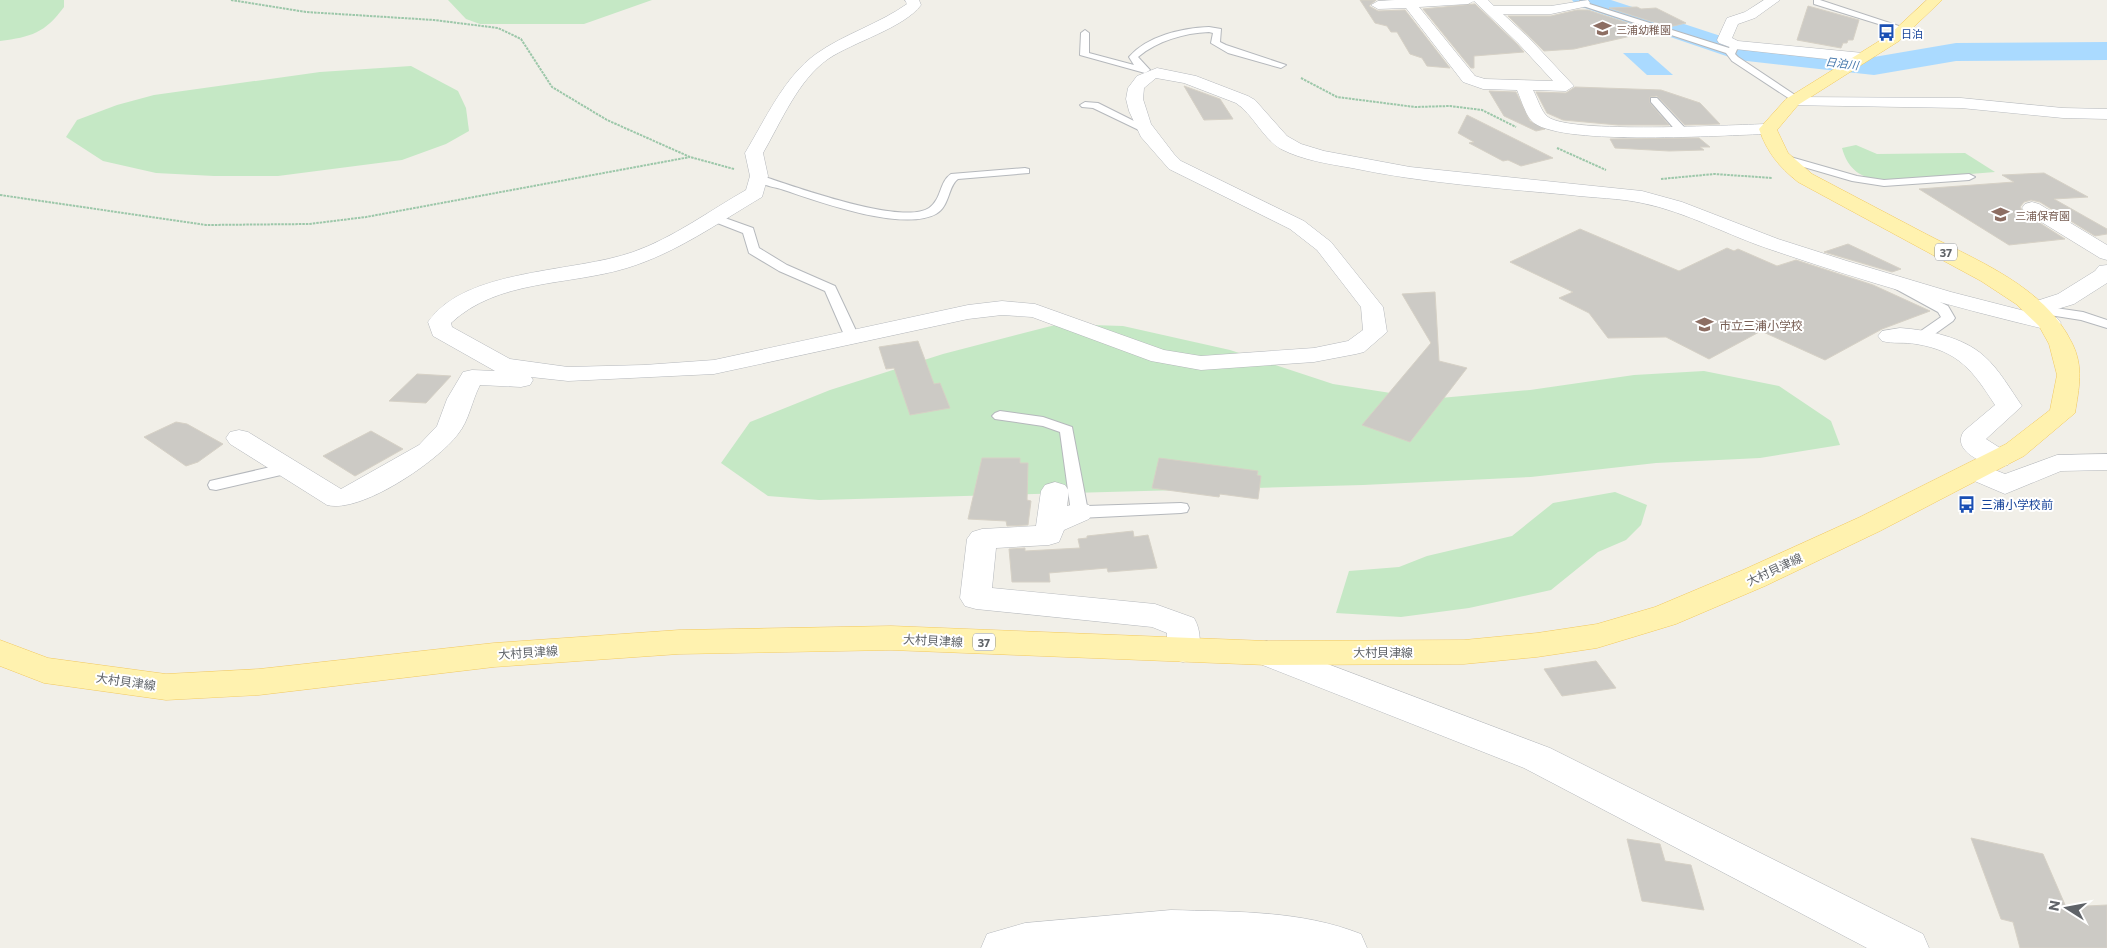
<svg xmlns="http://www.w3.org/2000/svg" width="2107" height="948" font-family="Commissioner,'Noto Sans JP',sans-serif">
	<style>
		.green { fill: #c5e8c5 }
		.water { fill: #aadaff }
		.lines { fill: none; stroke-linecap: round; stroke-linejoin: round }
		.river { fill: #aadaff; fill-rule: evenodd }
		.building { fill: #cccac5; stroke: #d6d1c6 }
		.service-casing { stroke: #b5b8bc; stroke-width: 2 }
		.minor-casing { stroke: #b5b8bc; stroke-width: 1 }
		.primary-casing { stroke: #f2c960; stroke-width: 1 }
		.path { stroke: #9cc7a9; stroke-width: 2; stroke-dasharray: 2.5 1; stroke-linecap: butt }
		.service { fill: #fff; fill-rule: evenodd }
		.minor { fill: #fff; fill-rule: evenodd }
		.primary { fill: #fff2af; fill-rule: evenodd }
		.labels { text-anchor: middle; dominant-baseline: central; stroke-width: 4; stroke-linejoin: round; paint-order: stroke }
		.far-education-label { font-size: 11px; fill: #785e54; stroke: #fff; text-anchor: start }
		.far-transit-label { font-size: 11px; fill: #164399; stroke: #fff; text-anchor: start }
		.far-water-label { font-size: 11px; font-style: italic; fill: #4174aa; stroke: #fff }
		.shield { fill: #fff; stroke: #8f9295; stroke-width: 1 }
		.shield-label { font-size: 11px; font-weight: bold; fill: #5f6368 }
		.education-label { font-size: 12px; fill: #785e54; stroke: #fff; text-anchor: start }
		.transit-label { font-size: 12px; fill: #164399; stroke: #fff; text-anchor: start }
		.street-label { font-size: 12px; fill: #5f6368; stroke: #fff }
	</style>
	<rect width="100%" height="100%" fill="#f1efe8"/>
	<!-- green -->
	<g class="green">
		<path d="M0,0H64V7C45,33 31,37 0,41Z"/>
		<path d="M448,0H652L584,24H480L466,19Z"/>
		<path d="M411,66L458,91L466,108L469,131L446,144L402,160L278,176H214L156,173L103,161L66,137L77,120L117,105L154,95L320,72Z"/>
		<path d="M1856,145L1877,154L1965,153L1995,172L1883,181C1861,178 1848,170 1842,148Z"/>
		<path d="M1059,324L1123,326L1230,350L1333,384L1429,399L1530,390L1634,375L1704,371L1779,386L1831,421L1840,445L1760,458L1656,463L1531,477L1363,485L819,500L768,496L721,463L750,422L830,390L943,354Z"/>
		<path d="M1615,492L1647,505L1641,525L1626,540L1598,552L1551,590L1469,608L1401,617L1336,613L1349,571L1399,567L1427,556L1512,536L1553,503Z"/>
	</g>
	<!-- water -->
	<path class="water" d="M1623,53H1648L1673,75H1647Z"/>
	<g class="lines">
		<!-- river -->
		<path class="river" d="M1572,0H1611L1742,43L1874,57L1956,43L2107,42V60L1956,61L1874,75L1738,60L1576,5Z"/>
	</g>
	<!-- building -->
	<g class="building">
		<path d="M1360,0H1376L1369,6L1378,11L1405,10L1450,68L1427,66L1422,58L1410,54L1397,32H1391L1387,26L1375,23Z"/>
		<path d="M1475,4L1517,44L1524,52L1474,56V68H1471L1423,9Z"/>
		<path d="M1808,6L1859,20L1853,40H1848L1847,43H1843L1841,48L1797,40Z"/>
		<path d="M1637,7L1641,9L1656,8L1686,23L1669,27L1609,8Z"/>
		<path d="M1577,10H1588L1653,31L1574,49L1544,51L1508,16H1551Z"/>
		<path d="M1184,86L1220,99L1233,119L1204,120Z"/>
		<path d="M1575,87L1661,90L1700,103L1720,124L1685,125L1657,96L1650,97V103L1669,125H1618L1563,120L1547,113L1536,92L1566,93Z"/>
		<path d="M1489,91L1516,92L1530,121L1545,129L1536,131L1504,116Z"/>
		<path d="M1467,115L1553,158L1521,166L1508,160L1503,161L1469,143L1474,142L1458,133Z"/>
		<path d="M1699,138L1710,147H1700L1704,150L1669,151L1615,148L1610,139Z"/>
		<path d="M2044,173L2088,197L2054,199L2107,229V234L2095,236L2040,202L2031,200L2024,202L2020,207L2024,213L2065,239L2009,245L1919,189L2014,182L2002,175Z"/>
		<path d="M1580,229L1679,271L1727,248L1734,251L1738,249L1777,266L1796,260L1873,285L1930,311L1882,329L1825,360L1761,331L1709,359L1666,337L1608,338L1589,313L1559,298L1573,292L1510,262Z"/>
		<path d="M1848,244L1901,269L1892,272L1824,252Z"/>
		<path d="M1435,292L1439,361L1467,368L1410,442L1362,425L1431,343L1402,294Z"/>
		<path d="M918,341L934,384L940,383L950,408L910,415L894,368L886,369L879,347Z"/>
		<path d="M417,374L451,376L426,403L389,401Z"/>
		<path d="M176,422L187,424L223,444L198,462L186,466L144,437Z"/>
		<path d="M371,431L403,449L355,476L323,456Z"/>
		<path d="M982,458H1020V463H1028L1027,500L1031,501L1028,525L1007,526L1006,521L968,519Z"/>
		<path d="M1159,458L1258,471L1257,475L1261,476L1258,499L1220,494L1219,497L1152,488Z"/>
		<path d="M1133,531L1134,537L1148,535L1157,568L1108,572L1107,568L1049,573L1050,582H1012L1009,549L1025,548V551L1080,548L1078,539L1087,538V536Z"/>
		<path d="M1596,661L1616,688L1562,696L1544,669Z"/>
		<path d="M1971,838L2043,854L2066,907L2107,905V948H2020L2013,922L2001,919Z"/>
		<path d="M1627,839L1660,844L1665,861L1691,865L1704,910L1642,901Z"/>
	</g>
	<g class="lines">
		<defs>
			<g id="service">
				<path d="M1814,0H1820L1908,29L1901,31L1814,4Z"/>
				<path d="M1580,1L1729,48L1732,43H1738L1739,45L1735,54L1738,57L1801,99L1793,101L1732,61L1726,53L1580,5Z"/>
				<path d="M1209,27L1221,29L1220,42L1226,45L1286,65L1281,68L1228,53L1211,43L1213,33L1209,32C1184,33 1157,41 1138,57L1150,70L1145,73L1080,55L1081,33L1085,30L1089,33V53L1134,65L1129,57C1147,36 1182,28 1209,27Z"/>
				<path d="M1651,98H1657L1686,129V133H1678L1651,102Z"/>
				<path d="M1085,102L1098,103L1152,130L1143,132L1093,108L1082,107L1080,105Z"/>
				<path d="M1780,154L1857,176L1884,180L1969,174L1975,177L1969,180L1884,186L1852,181L1776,159L1775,157Z"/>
				<path d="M1025,168L1029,169V173L958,179C948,186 950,206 936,214C903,232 819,202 784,190C775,187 759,185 752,178L754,176H762C793,186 902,226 929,208C942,199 939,182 951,174Z"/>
				<path d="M711,213L753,228L759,248L787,265L835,286L859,337L857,340L852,341L845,337L825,291L779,271L749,253L743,233L707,219V215Z"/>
				<path d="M1899,281L1948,306L1955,318L1953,321L1925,341H1915L1913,338L1915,335L1941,317L1938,312L1894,288L1893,285Z"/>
				<path d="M2035,305L2083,312L2107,320V328L2081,320L2030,312L2028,309L2030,306Z"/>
				<path d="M1000,411L1043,417L1072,427L1087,506L1181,503L1187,504L1189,508L1187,512L1181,513L1079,518L1073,516L1071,512L1060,432L1043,426L995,419L992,416L995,413Z"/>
				<path d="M288,463L294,464L296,468L294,472L216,490L210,489L208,485L210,481Z"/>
			</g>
			<g id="minor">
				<path d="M905,0H919L921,5C904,28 853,42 828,59C798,80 781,122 763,153L768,176L762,197C718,223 676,253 627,268C568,286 498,279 451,323L452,327L510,359L568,367L644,365L714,360L968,305L1002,301L1035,304L1164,350L1201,356L1314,348L1348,341L1363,330L1361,307L1317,250L1290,229L1169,169L1141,137L1129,111L1126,99L1128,88L1137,76L1157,68L1196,76L1248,96L1255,100L1287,136L1301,144L1324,151L1410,167L1642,191L1682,202L1778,239L1847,261L1951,292L2025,311L2027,304L2058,294L2095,271L2099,266L2107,265V283L2074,304L2041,314L2057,318L2061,323L2057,328L2049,330C1955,308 1863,281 1772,250C1729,236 1687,212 1642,203C1619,198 1594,198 1570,195C1497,188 1423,183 1352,168C1329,164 1302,160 1281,149C1262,138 1254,115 1236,103L1184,83L1156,78L1144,88L1143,99L1151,124L1174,154L1181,161L1304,221L1331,242L1383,307L1387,332L1364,352L1356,354L1314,362L1201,370L1151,361L1032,317L1002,315L968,319L714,374L568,381L531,377L533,380L530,385L521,387L480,385C472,400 469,421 458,434C438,461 361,514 327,505L230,444L226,438L230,432L239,430L248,432L341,489L419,445L437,426L447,399L463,372L472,370L495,371L433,336L428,322C465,268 574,273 633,252C673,238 709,211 746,190L750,176L745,153C765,120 784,77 816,54C844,34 879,24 907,4Z"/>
				<path d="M1395,0H1488L1494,6H1551L1588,0L1590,3L1588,6L1551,14H1503L1528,37L1574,86L1566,91L1533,90C1537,97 1541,112 1548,117C1571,134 1730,125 1768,124L1774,125L1777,129L1774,133L1768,134C1723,135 1566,146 1534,123C1526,117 1521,99 1517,90L1483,89L1463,82L1406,8L1378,9L1371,5L1378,1ZM1474,1L1518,43L1553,81L1485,79L1475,76L1419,7L1468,4Z"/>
				<path d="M1764,0H1780L1755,18L1738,24L1732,38L1738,41L1863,53L1871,58L1863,63L1735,49L1719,43L1717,40L1727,18L1745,12Z"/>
				<path d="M1792,97L1961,98L2063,108L2107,109V119L2063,118L1961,108L1786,105L1784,102L1786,99Z"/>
				<path d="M2032,202L2039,204L2107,245V260L2100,258L2025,212L2022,208L2025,204Z"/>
				<path d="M1900,328C1928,330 1963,337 1984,356C1999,369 2010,389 2022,406L1986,439L2008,453L2012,459L2008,465C1991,469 1949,452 1964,431L1995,405C1973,371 1959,351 1916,344C1905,342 1893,344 1882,341L1878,336L1882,331Z"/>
				<path d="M2107,454V470L2061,471L2005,494L1965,477L1961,471L1965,465L1975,462L2005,474L2057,455Z"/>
				<path d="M1055,482L1065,485L1069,491L1067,506L1079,503L1089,505L1093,512L1089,519L1064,530L1059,542L1049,545L996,548L992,588L1155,604L1194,618C1201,630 1202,646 1195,659L1183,662L1171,659L1167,650V633L1152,627L976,609L965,606L960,598L967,539L972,532L982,529L1036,526L1041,491L1045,485Z"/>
				<path d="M1267,641L1550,748L1923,934L1929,948H1867L1524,768L1255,662L1251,653L1255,644Z"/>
				<path d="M1171,910C1235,912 1300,910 1361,934L1367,948H981L987,934L1025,923Z"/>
			</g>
			<path id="primary" d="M1927,0H1942L1899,41L1798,105L1777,130L1788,153L1812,174C1850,194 1888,214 1926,234C1978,261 2045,287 2072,343C2084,367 2079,388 2075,413L2024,456L1880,531L1765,586L1676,624L1597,648L1537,657L1464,664L1267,665L891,650L679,654L494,667L259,695L166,700L44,683L0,666V640L48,658L166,674L259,669L494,643L679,630L891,626L1267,641L1464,640L1537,633L1597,624L1655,607L1743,570L1860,517L2006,444L2050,410L2057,375L2049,344L2039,326L2016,304L1981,281L1798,182C1779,167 1767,152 1759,129L1786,99L1889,35Z"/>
		</defs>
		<!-- service casing -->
		<use href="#service" class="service-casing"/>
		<!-- minor casing -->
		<use href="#minor" class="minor-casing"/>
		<!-- primary casing -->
		<use href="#primary" class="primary-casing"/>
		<!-- path -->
		<g class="path">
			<path d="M231,0L306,12L434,20L498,28L521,39L552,87L607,120L690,157L734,169"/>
			<path d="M1301,78L1337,97L1415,107L1450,106L1482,110L1516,127"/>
			<path d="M1557,148L1606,170"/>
			<path d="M1661,179L1714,174L1772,178"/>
			<path d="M0,195L206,225L309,224L366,217L690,157"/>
		</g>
		<!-- service -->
		<use href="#service" class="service"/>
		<!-- minor -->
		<use href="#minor" class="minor"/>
		<!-- primary -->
		<use href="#primary" class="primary"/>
	</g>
	<!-- icons -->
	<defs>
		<symbol id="school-bare" viewBox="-9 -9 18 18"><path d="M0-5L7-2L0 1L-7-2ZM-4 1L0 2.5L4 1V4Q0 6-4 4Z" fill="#8d6e63" stroke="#fff" stroke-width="2.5" paint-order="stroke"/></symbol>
		<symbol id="bus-bare" viewBox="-9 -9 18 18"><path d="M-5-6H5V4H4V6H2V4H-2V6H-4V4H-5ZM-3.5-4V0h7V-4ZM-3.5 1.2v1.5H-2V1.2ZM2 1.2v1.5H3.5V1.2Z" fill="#1a4fb4" stroke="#fff" stroke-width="2.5" paint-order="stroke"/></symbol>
	</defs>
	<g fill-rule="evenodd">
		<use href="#school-bare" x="1590" y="16" width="25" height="25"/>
		<use href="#bus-bare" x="1874" y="20" width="25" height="25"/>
		<use href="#school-bare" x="1988" y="202" width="25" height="25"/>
		<use href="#school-bare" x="1692" y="312" width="25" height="25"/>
		<use href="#bus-bare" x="1954" y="492" width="25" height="25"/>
	</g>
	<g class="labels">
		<!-- far-education labels -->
		<g class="far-education-label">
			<text x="1616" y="29">三浦幼稚園</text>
			<text x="2015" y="215">三浦保育園</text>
		</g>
		<!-- far-transit labels -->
		<g class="far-transit-label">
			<text x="1901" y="33">日泊</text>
		</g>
		<!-- far-water labels -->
		<g class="far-water-label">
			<text transform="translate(1842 63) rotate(7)">日泊川</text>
		</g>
		<!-- shield labels -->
		<g class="shield">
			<rect x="1935" y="243.5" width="22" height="17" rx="4"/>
			<rect x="973" y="633.5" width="22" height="17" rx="4"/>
		</g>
		<g class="shield-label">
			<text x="1946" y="252">37</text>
			<text x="984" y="642">37</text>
		</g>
		<!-- education labels -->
		<g class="education-label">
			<text x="1719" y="325">市立三浦小学校</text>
		</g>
		<!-- transit labels -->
		<g class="transit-label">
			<text x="1981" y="504">三浦小学校前</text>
		</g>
		<!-- street labels -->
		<g class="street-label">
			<text transform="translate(1774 569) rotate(-25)">大村貝津線</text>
			<text transform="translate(933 640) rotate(3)">大村貝津線</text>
			<text transform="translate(528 652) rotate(-4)">大村貝津線</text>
			<text x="1383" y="652">大村貝津線</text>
			<text transform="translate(126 681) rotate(8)">大村貝津線</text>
		</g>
	</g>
	<!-- north arrow -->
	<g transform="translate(2067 908) rotate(281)" stroke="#ffffff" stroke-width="4" paint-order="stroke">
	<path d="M0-4L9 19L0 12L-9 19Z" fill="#5f6368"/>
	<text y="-8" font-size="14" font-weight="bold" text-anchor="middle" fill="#5f6368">N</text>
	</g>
</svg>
